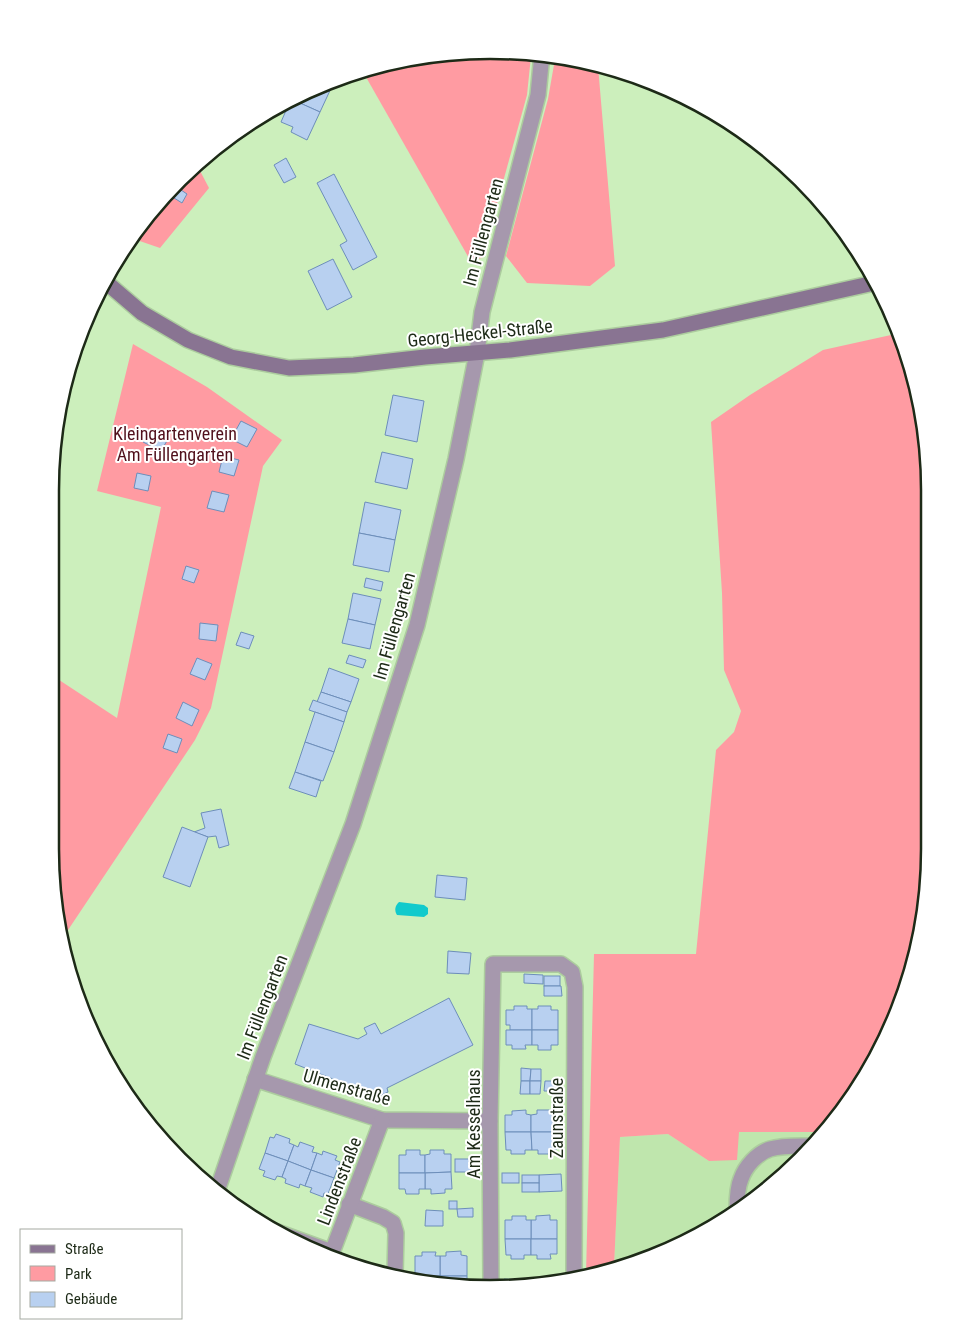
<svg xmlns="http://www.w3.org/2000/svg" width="980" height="1339" font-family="'Roboto Condensed',sans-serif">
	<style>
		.built { fill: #bfe6ad }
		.green { fill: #ff9ba2 }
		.water { fill: #11cacc }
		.building { fill: #b8d0f0; stroke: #6d8eba }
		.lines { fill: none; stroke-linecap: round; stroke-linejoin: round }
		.street-casing { stroke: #accc9e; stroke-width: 18 }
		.secondary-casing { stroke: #accc9e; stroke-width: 18 }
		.street { stroke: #a698ad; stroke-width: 15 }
		.secondary { stroke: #897492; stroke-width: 15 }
		.labels { text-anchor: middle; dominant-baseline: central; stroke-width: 4; stroke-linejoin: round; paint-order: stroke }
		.street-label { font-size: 18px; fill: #1d2a17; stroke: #fff }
		.park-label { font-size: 18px; fill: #500f1b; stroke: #fff }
		.rim { fill: none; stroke: #1d2a17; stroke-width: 2.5 }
	</style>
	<rect width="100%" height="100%" fill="#ccefbc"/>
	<!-- built -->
	<path class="built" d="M738,1132H826L821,1139L758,1198L658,1256L614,1267L620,1137L668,1134L709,1161Z"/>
	<!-- green -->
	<g class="green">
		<path d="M461,51L531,53V56L527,95L482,258L470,260L362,70L376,65Z"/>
		<path d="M554,55L598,66L615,266L590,286L527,283L506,256L548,99L555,59Z"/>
		<path d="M198,167L209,188L160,248L131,238Z"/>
		<path d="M900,333L926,432L929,878L907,990L871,1069L826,1132H739L737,1160L709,1161L668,1134L620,1137L614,1267L586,1275L594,954H696L716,750L734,732L741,711L724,670L722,593L711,422L750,395L823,350Z"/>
		<path d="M133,344L207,387L282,440L263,466L211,708L195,740L62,939L50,849V674L117,718L161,507L97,491Z"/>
	</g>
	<!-- water -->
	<path class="water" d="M399,902L424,905L428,908V914L424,917L397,915C394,910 395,906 399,902Z"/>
	<!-- building -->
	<g class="building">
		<path d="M329,83L333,84L320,112L291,99L295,96Z"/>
		<path d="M291,99L320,112L307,140L291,132L293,127L281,122Z"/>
		<path d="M286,158L296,177L284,183L274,165Z"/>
		<path d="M334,174L377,257L353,270L340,245L347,241L317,183Z"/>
		<path d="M178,188L187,194L182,203L171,196Z"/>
		<path d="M333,259L352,297L327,310L308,271Z"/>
		<path d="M393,395L424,401L417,442L385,435Z"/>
		<path d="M241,421L257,429L247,447L231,439Z"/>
		<path d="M150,429L168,439L161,451L143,442Z"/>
		<path d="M382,452L413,459L407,489L375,482Z"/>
		<path d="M223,456L239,460L234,476L219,472Z"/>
		<path d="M137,473L151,476L148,491L134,488Z"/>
		<path d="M212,491L229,495L224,512L207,508Z"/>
		<path d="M365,502L401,510L395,540L359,533Z"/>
		<path d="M359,533L395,540L389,572L353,565Z"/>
		<path d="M186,566L199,570L194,583L182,579Z"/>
		<path d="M366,578L383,582L381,591L364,587Z"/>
		<path d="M353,593L381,599L375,625L348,619Z"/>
		<path d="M348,619L375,625L370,649L342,643Z"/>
		<path d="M200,623L218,625L216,641L199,639Z"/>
		<path d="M241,632L254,636L249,649L236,645Z"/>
		<path d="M349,655L366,660L363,668L346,663Z"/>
		<path d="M197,658L212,664L205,680L190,674Z"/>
		<path d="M329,668L359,679L351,702L321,692Z"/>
		<path d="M321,692L351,702L347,712L317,702Z"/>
		<path d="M313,700L347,712L344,722L309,710Z"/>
		<path d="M183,702L199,710L192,726L176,718Z"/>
		<path d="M315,712L344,722L334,752L305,742Z"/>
		<path d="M168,734L182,739L177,753L163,748Z"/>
		<path d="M305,742L334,752L323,781L295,772Z"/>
		<path d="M295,772L321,781L316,797L289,788Z"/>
		<path d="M221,809L229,845L219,848L216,836L208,837L194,832L205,828L201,813Z"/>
		<path d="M182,827L208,837L190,887L163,877Z"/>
		<path d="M437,875L467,878L465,900L435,897Z"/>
		<path d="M448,951L471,953L469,974L447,973Z"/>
		<path d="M524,974L543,975V984L524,983Z"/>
		<rect x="544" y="976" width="16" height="10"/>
		<path d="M544,986H561L562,996H544Z"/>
		<path d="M449,998L473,1045L387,1088L388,1092L373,1099L359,1093L361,1090L295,1064L309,1024L358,1039L367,1034L364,1028L375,1023L381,1034Z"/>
		<path d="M514,1006H527V1009H532V1030H510V1025H506V1010H514Z"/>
		<path d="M538,1006H551V1010H558V1030H532V1009H538Z"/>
		<path d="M506,1030H532V1045H525L526,1049H512V1045H506Z"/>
		<path d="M532,1030H558V1045H551V1050H538V1045H532Z"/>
		<path d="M521,1068L531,1069L530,1081H521Z"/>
		<path d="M531,1069H541V1081H530Z"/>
		<path d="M521,1081H530V1094H520Z"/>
		<path d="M530,1081H541L540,1094H530Z"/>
		<path d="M545,1081H560L559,1091H544Z"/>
		<path d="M526,1110V1114L531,1115V1132H505V1115H512V1111Z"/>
		<path d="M537,1110H551V1115H556L557,1132H531V1115L537,1114Z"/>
		<path d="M505,1132H531L532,1150H525V1154H511V1150H506Z"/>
		<path d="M531,1132H557V1149L552,1150V1154H538V1150H532Z"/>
		<path d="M276,1134L290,1139L289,1143L294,1145L288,1161L265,1153L270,1137L274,1138Z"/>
		<path d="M300,1142L314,1147L312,1152L317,1153L311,1170L288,1161L294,1145L298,1147Z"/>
		<path d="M406,1150H420V1155H425V1173H399V1155H406Z"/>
		<path d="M430,1150H444V1154H451V1172L425,1173V1155L430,1154Z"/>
		<path d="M323,1151L337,1156L335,1160L340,1162L334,1178L311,1170L317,1153L322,1155Z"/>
		<path d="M265,1153L288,1161L282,1177L277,1176L275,1180L263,1176L265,1171L259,1169Z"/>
		<rect x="455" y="1159" width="20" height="13"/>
		<path d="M288,1161L311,1170L305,1186L300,1184L299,1188L285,1183L286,1179L282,1177Z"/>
		<path d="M311,1170L334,1178L328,1194L324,1193L323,1197L310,1192L312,1188L305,1186Z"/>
		<path d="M451,1172L452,1189H445V1193L431,1194V1189H425V1173Z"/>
		<path d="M399,1173H425V1189H419V1194H406L405,1189H399Z"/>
		<rect x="502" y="1173" width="17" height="10"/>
		<path d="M561,1174L562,1191L539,1192V1175Z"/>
		<rect x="522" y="1175" width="17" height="8"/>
		<rect x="522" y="1183" width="17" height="9"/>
		<rect x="449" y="1201" width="8" height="8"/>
		<path d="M473,1208V1217H458L457,1209Z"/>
		<path d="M426,1210L443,1211V1226H425Z"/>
		<path d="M550,1215V1220H557V1239H531V1220H536V1216Z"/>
		<path d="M512,1216H526V1220H531V1239H505V1220H512Z"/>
		<path d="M505,1239H531V1255H524V1259H511V1255H506Z"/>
		<path d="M531,1239H557V1254H550L551,1259H537V1255H531Z"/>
		<path d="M461,1251V1255L467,1256V1276H440V1256H446V1252Z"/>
		<path d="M422,1252H436L435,1256H440V1276L415,1277V1256H422Z"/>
		<path d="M440,1276H467V1285H441Z"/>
		<path d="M440,1276L441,1285H432L415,1280V1277Z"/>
		<path d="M504,1279L521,1280V1285H504Z"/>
		<path d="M539,1279H557V1283L547,1285H539Z"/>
		<path d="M539,1279V1285H521V1280Z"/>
	</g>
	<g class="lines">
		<defs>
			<g id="street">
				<path d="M255,1079L382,1120L490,1121"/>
				<path d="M217,1191L263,1057L353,824L417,625L456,459L477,353L482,312L538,95L542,54"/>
				<path d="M349,1204L383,1217L393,1223L396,1233L395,1274"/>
				<path d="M737,1210C737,1201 737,1188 741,1179C745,1167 757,1153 770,1149C783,1145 799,1146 813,1146"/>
				<path d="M277,1232L332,1252"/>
				<path d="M331,1255L382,1120"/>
				<path d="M491,1285L490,1121L493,964H561L572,972L575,987L574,1278"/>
			</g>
			<path id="secondary" d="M107,283L142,313L188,340L231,357L289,368L354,365L425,357L510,350L663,330L874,283"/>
		</defs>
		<!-- street casing -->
		<use href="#street" class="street-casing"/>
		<!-- secondary casing -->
		<use href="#secondary" class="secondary-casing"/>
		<!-- street -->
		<use href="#street" class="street"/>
		<!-- secondary -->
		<use href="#secondary" class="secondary"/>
	</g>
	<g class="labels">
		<!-- street labels -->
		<g class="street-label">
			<text transform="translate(483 232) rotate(-75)">Im Füllengarten</text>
			<text transform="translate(480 333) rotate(-6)">Georg-Heckel-Straße</text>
			<text transform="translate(394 626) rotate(-74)">Im Füllengarten</text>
			<text transform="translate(262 1007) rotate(-69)">Im Füllengarten</text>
			<text transform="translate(347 1087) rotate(16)">Ulmenstraße</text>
			<text transform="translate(556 1118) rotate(-90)">Zaunstraße</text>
			<text transform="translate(473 1124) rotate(-90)">Am Kesselhaus</text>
			<text transform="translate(339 1181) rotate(-69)">Lindenstraße</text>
		</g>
		<!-- park labels -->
		<g class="park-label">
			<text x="175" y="433">Kleingartenverein<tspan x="175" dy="21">Am Füllengarten</tspan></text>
		</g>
	</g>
	<!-- crop -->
	<path d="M0 0H980V1339H0ZM490 59H490A431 431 0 0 1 921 490V849A431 431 0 0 1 490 1280H490A431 431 0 0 1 59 849V490A431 431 0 0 1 490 59Z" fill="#fff" fill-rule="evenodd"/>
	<path class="rim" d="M490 59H490A431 431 0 0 1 921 490V849A431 431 0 0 1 490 1280H490A431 431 0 0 1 59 849V490A431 431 0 0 1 490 59Z"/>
	<!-- legend -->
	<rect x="20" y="1229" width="162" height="90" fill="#ffffff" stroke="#a5aaa2"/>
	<rect x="30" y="1245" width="25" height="8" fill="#897492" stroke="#a5aaa2"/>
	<text x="65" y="1254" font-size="15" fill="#1d2a17">Straße</text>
	<rect x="30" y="1266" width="25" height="15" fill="#ff9ba2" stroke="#a5aaa2"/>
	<text x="65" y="1279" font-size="15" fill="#1d2a17">Park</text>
	<rect x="30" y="1292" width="25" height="15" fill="#b8d0f0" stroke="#a5aaa2"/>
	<text x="65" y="1304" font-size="15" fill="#1d2a17">Gebäude</text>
</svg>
